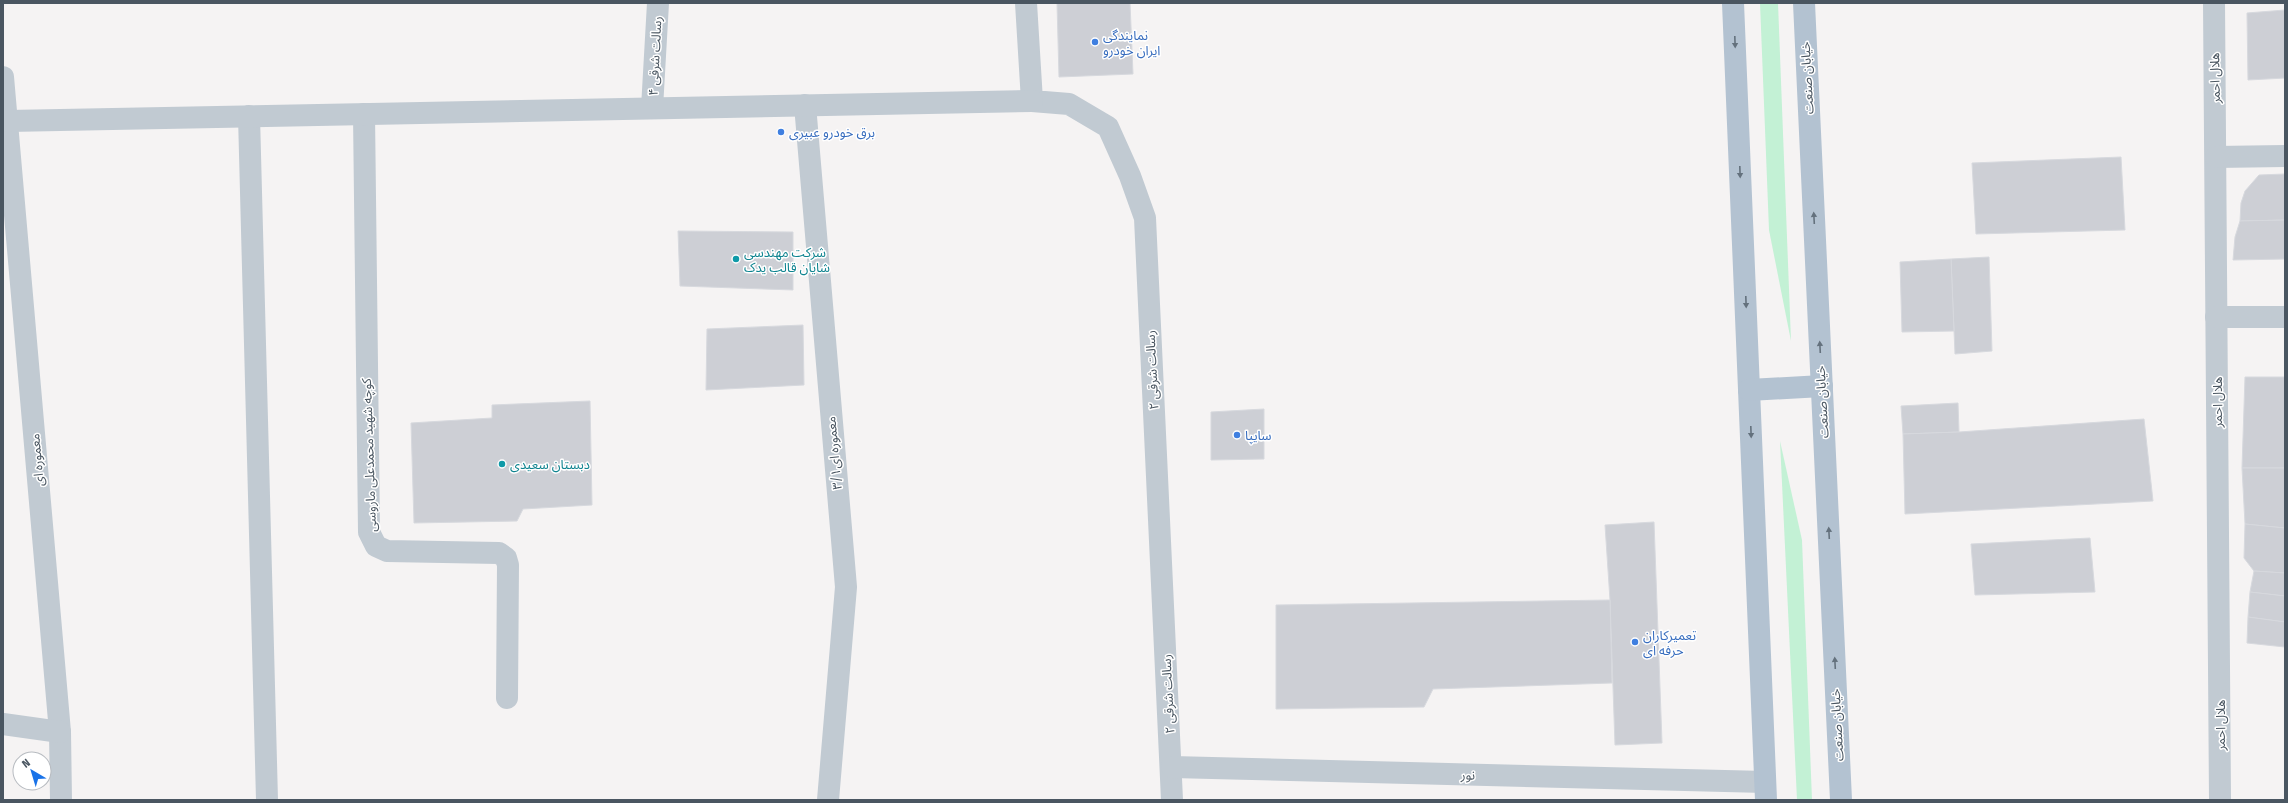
<svg xmlns="http://www.w3.org/2000/svg" width="2288" height="803" font-family="'Fira Sans Condensed','Noto Sans Arabic',sans-serif">
	<style>
		.green { fill: #c3f1d5 }
		.building { fill: #cdcfd5; stroke: #d7d9de }
		.lines { fill: none; stroke-linecap: round; stroke-linejoin: round }
		.minor { stroke: #c1cad2; stroke-width: 22 }
		.major { stroke: #b3c2d1; stroke-width: 22 }
		.oneway { fill: #64717d }
		.shop-dot { fill: #3f7fe0; stroke: #fff; stroke-width: 1.5 }
		.culture-dot { fill: #0f9aa8; stroke: #fff; stroke-width: 1.5 }
		.labels { text-anchor: middle; dominant-baseline: central; stroke-width: 3; stroke-linejoin: round; paint-order: stroke }
		.shop-label { font-size: 13px; fill: #366cbe; stroke: #fff; text-anchor: start }
		.street-label { font-size: 13px; fill: #4a5661; stroke: #fff }
		.culture-label { font-size: 13px; fill: #0d838f; stroke: #fff; text-anchor: start }
	</style>
	<rect width="100%" height="100%" fill="#f5f3f3"/>
	<!-- green -->
	<g class="green">
		<path d="M1760,3H1778L1791,341L1769,230Z"/>
		<path d="M1780,441L1802,540L1812,800H1797Z"/>
	</g>
	<!-- building -->
	<g class="building">
		<path d="M1057,3H1130L1133,74L1059,77Z"/>
		<path d="M2285,10V78L2248,80L2247,13Z"/>
		<path d="M2121,157L2125,230L1976,234L1972,163Z"/>
		<path d="M2285,174V220L2240,221L2241,203L2245,191L2259,175Z"/>
		<path d="M2285,220V259L2233,260L2235,237L2240,221Z"/>
		<path d="M678,231L793,232V290L680,286Z"/>
		<path d="M1989,257L1992,351L1955,354L1951,259Z"/>
		<path d="M1951,259L1954,331L1902,332L1900,262Z"/>
		<path d="M803,325L804,385L706,390L707,329Z"/>
		<path d="M2245,377H2285V468H2242Z"/>
		<path d="M590,401L592,505L523,509L517,521L414,523L411,423L492,418V405Z"/>
		<path d="M1958,403L1959,432L1903,434L1901,406Z"/>
		<path d="M1264,409V459L1211,460V412Z"/>
		<path d="M2144,419L2153,501L1905,514L1903,434L1959,432Z"/>
		<path d="M2242,468H2285V528L2245,524Z"/>
		<path d="M1654,522L1662,743L1615,745L1610,600L1605,525Z"/>
		<path d="M2245,524L2285,528V573L2254,571L2244,558Z"/>
		<path d="M2090,538L2095,592L1975,595L1971,544Z"/>
		<path d="M2254,571L2285,573V596L2250,592Z"/>
		<path d="M2250,592L2285,596V622L2248,617Z"/>
		<path d="M1610,600L1612,683L1433,689L1424,707L1276,709V605Z"/>
		<path d="M2248,617L2285,622V647L2247,643Z"/>
	</g>
	<g class="lines">
		<!-- minor -->
		<g class="minor">
			<path d="M1026,3L1032,101L1069,104L1108,127L1130,176L1145,218L1172,800"/>
			<path d="M2214,3L2220,800"/>
			<path d="M3,77L60,732L61,800"/>
			<path d="M805,105L846,587L828,800"/>
			<path d="M652,108L658,3"/>
			<path d="M364,114L369,532L376,546L387,551L499,553L506,558L508,565L507,698"/>
			<path d="M249,116L267,800"/>
			<path d="M8,121L1032,101"/>
			<path d="M2216,157L2285,156"/>
			<path d="M2216,317H2285"/>
			<path d="M3,724L60,732"/>
			<path d="M1172,767L1765,782"/>
		</g>
		<!-- major -->
		<g class="major">
			<path d="M1733,3L1766,800"/>
			<path d="M1804,3L1841,800"/>
			<path d="M1749,390L1822,386"/>
		</g>
	</g>
	<!-- one-way arrows -->
	<defs><path id="oneway-solid" d="M-6-.8H1V-3.2L6.5 0L1 3.2V.8H-6Z"/></defs>
	<g class="oneway">
		<use href="#oneway-solid" transform="translate(1735 42) rotate(88)"/>
		<use href="#oneway-solid" transform="translate(1740 172) rotate(88)"/>
		<use href="#oneway-solid" transform="translate(1814 218) rotate(-93)"/>
		<use href="#oneway-solid" transform="translate(1746 302) rotate(88)"/>
		<use href="#oneway-solid" transform="translate(1820 347) rotate(-93)"/>
		<use href="#oneway-solid" transform="translate(1751 432) rotate(88)"/>
		<use href="#oneway-solid" transform="translate(1829 533) rotate(-93)"/>
		<use href="#oneway-solid" transform="translate(1835 663) rotate(-93)"/>
	</g>
	<!-- markers -->
	<g class="shop-dot">
		<circle cx="1095" cy="42" r="4"/>
		<circle cx="781" cy="132" r="4"/>
		<circle cx="1237" cy="435" r="4"/>
		<circle cx="1635" cy="642" r="4"/>
	</g>
	<g class="culture-dot">
		<circle cx="736" cy="259" r="4"/>
		<circle cx="502" cy="464" r="4"/>
	</g>
	<g class="labels">
		<!-- shop labels -->
		<g class="shop-label">
			<text x="1103" y="35">نمایندگی<tspan x="1103" dy="15">ایران خودرو</tspan></text>
			<text x="789" y="132">برق خودرو عبیری</text>
			<text x="1245" y="435">سایپا</text>
			<text x="1643" y="635">تعمیرکاران<tspan x="1643" dy="15">حرفه ای</tspan></text>
		</g>
		<!-- street labels -->
		<g class="street-label">
			<text transform="translate(655 56) rotate(-87)">رسالت شرقی ۴</text>
			<text transform="translate(1807 78) rotate(-93)">خیابان صنعت</text>
			<text transform="translate(2215 78) rotate(-91)">هلال احمر</text>
			<text transform="translate(1152 370) rotate(-93)">رسالت شرقی ۲</text>
			<text transform="translate(1822 402) rotate(-93)">خیابان صنعت</text>
			<text transform="translate(2217 402) rotate(-90)">هلال احمر</text>
			<text transform="translate(834 453) rotate(-95)">معموره ای۳/۱</text>
			<text transform="translate(369 455) rotate(-92)">کوچه شهید محمدعلی ماروسی</text>
			<text transform="translate(37 460) rotate(-95)">معموره ای</text>
			<text transform="translate(1168 694) rotate(-93)">رسالت شرقی ۲</text>
			<text transform="translate(1837 725) rotate(-93)">خیابان صنعت</text>
			<text transform="translate(2220 725) rotate(-90)">هلال احمر</text>
			<text transform="translate(1468 775) rotate(1)">نور</text>
		</g>
		<!-- culture labels -->
		<g class="culture-label">
			<text x="744" y="252">شرکت مهندسی<tspan x="744" dy="15">شایان قالب یدک</tspan></text>
			<text x="510" y="464">دبستان سعیدی</text>
		</g>
	</g>
	<!-- border -->
	<rect width="2288" height="803" fill="none" stroke="#4a5661" stroke-width="8"/>
	<!-- north arrow -->
	<g transform="translate(32 771) rotate(322)"><circle r="19" fill="#ffffff" stroke="#b7bbc0"/>
	<path d="M0-3L7 15L0 10L-7 15Z" fill="#1a73e8"/>
	<text y="-6" font-size="11" font-weight="bold" text-anchor="middle" fill="#4a5661">N</text>
	</g>
</svg>
